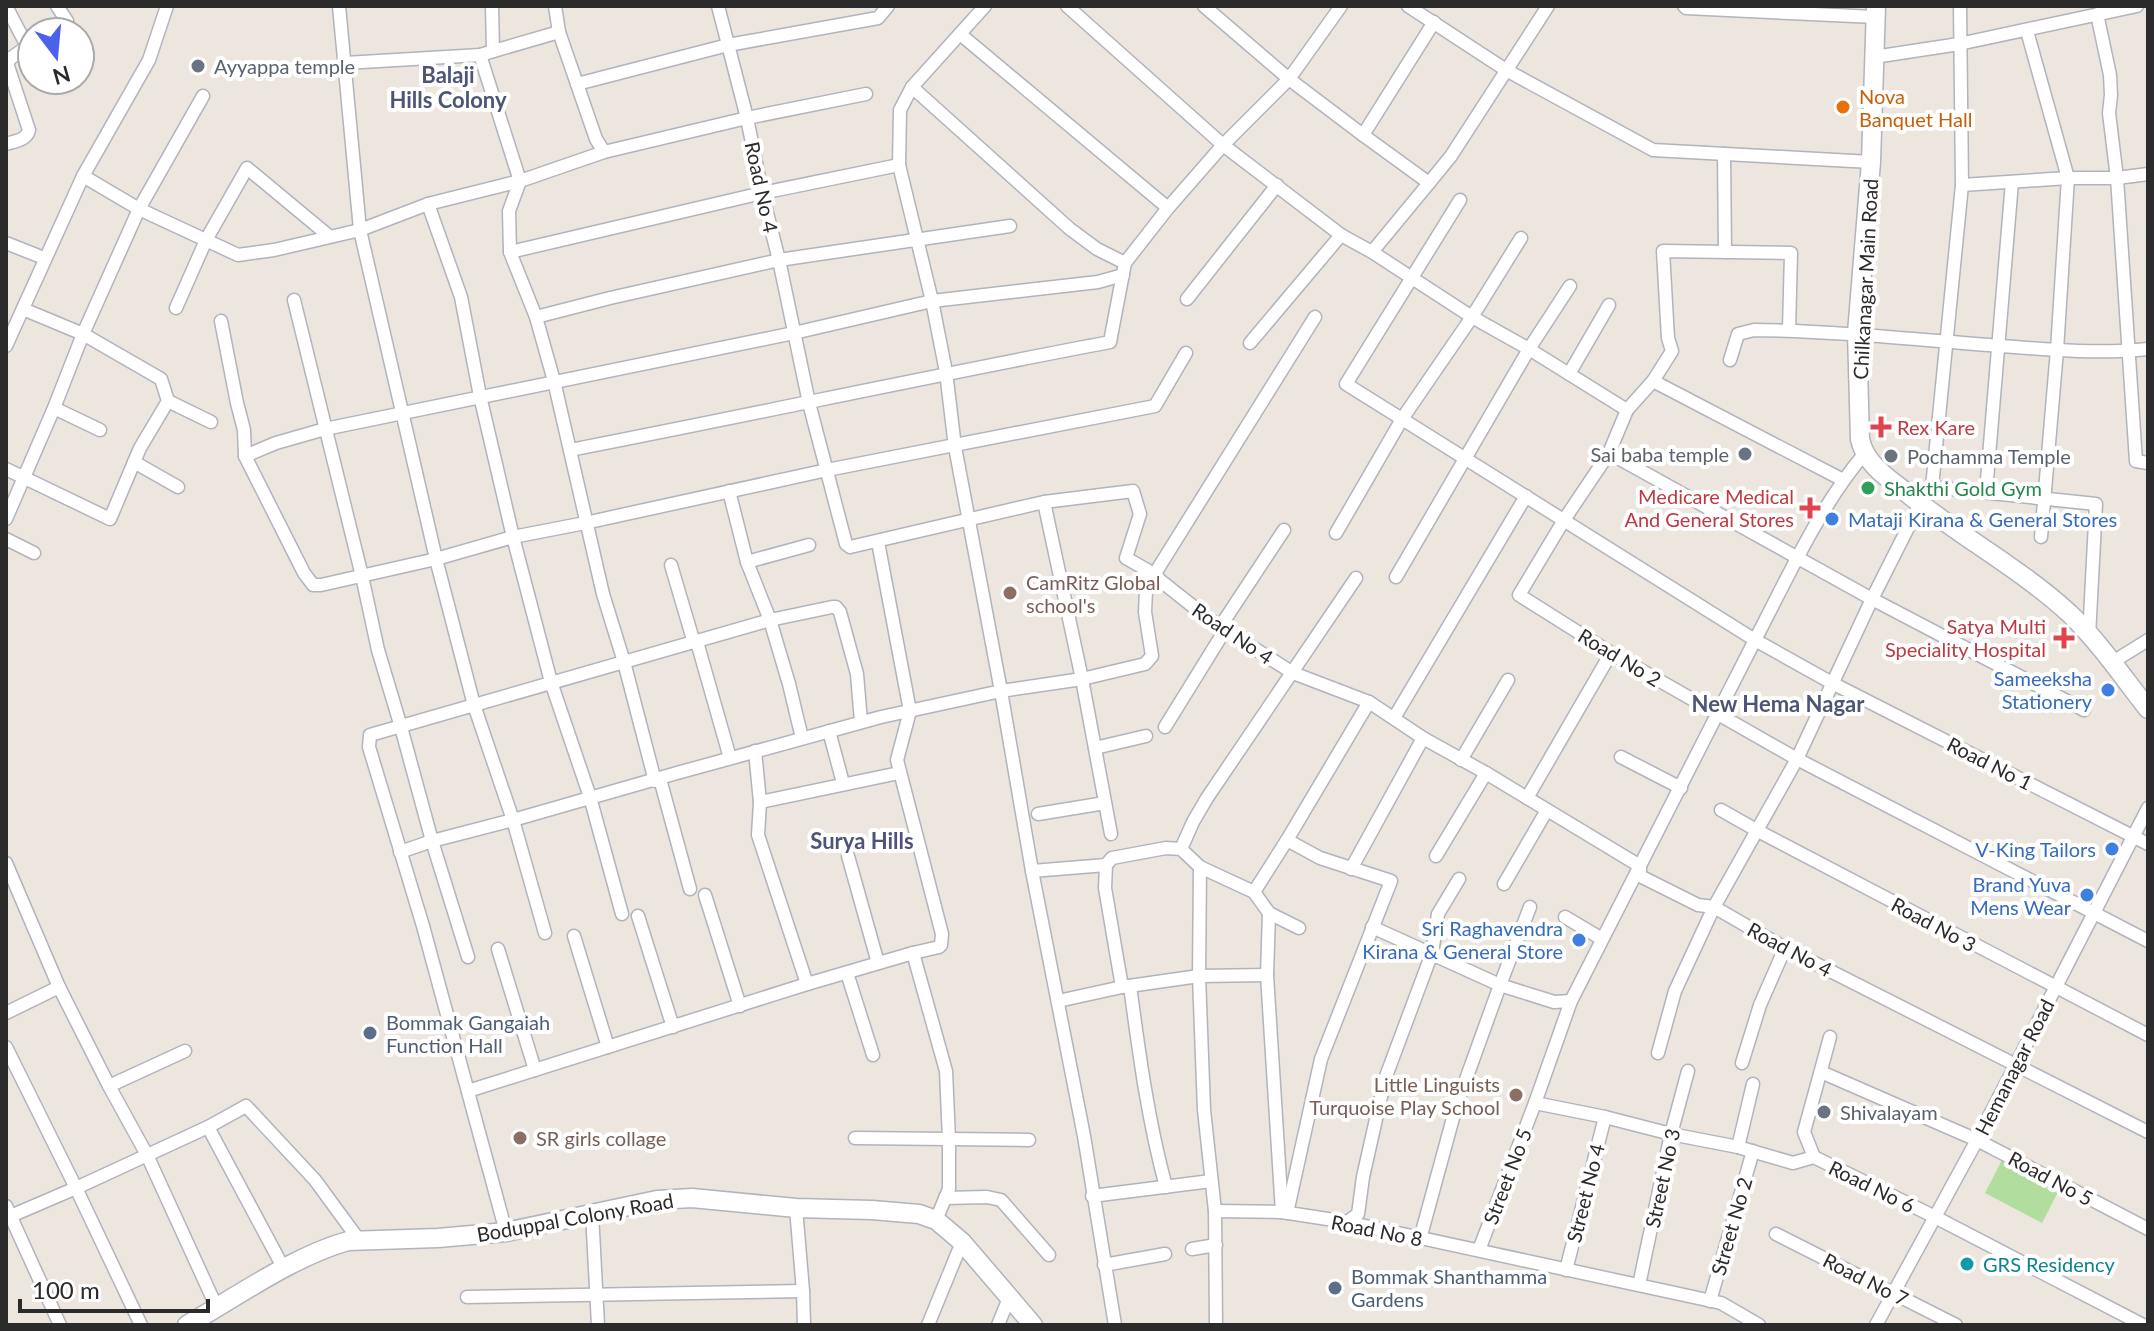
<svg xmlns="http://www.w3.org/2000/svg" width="2154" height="1331" font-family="Lato,sans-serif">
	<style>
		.green { fill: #b1de9e }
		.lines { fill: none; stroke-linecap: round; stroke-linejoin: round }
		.street-casing { stroke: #b1b3bd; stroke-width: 15 }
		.secondary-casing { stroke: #b1b3bd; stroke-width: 21 }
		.street { stroke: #fff; stroke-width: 12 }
		.secondary { stroke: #fff; stroke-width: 18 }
		.worship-dot { fill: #6b7280; stroke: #fff; stroke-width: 3 }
		.food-dot { fill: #e8710a; stroke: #fff; stroke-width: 3 }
		.health-dot { fill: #e0444e; stroke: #fff; stroke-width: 3 }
		.leisure-dot { fill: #2e9e5b; stroke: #fff; stroke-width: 3 }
		.shop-dot { fill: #3f7fe0; stroke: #fff; stroke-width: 3 }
		.education-dot { fill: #8d6e63; stroke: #fff; stroke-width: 3 }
		.service-dot { fill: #5c6f8a; stroke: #fff; stroke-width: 3 }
		.culture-dot { fill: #0f9aa8; stroke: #fff; stroke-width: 3 }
		.labels { text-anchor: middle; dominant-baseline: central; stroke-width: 8; stroke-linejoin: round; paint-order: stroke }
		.worship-label { font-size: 20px; fill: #5b616d; stroke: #fff; text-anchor: start }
		.food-label { font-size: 20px; fill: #c56008; stroke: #fff; text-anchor: start }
		.street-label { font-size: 20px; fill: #2b2b2b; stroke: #fff }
		.health-label { font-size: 20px; fill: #be3a42; stroke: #fff; text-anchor: end }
		.leisure-label { font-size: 20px; fill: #27864d; stroke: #fff; text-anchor: start }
		.shop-label { font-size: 20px; fill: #366cbe; stroke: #fff; text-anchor: end }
		.education-label { font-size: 20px; fill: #785e54; stroke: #fff; text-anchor: start }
		.service-label { font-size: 20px; fill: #4e5e75; stroke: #fff; text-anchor: start }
		.culture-label { font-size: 20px; fill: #0d838f; stroke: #fff; text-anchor: start }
		.neighbourhood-label { font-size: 22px; font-weight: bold; fill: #4e5478; stroke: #fff }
	</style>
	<rect width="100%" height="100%" fill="#ece6de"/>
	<!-- green -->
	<path class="green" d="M2002,1160L2059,1190L2042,1223L1985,1193Z"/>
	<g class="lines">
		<defs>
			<g id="street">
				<path d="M6,6L27,46"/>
				<path d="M339,6L360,230L436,559L474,705L513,820L545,933"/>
				<path d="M492,6L493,51"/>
				<path d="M555,6L559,32L596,139L604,152"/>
				<path d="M718,6L747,118L762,193L779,260L809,403L846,544L850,547L1044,502L1133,491L1140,514L1126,558L1147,570L1214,623L1293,673L1369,702L1423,738L1486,773L1640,866V876L1698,905L1714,907L1785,948L2148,1132"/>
				<path d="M1067,6L1223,145L1341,235L1372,252L1472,317L1529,349L1627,410"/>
				<path d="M1204,6L1289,79L1363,135"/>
				<path d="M1408,6L1506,70L1653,150L1871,162"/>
				<path d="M1684,6L1686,8L1875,17"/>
				<path d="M2097,14L2110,75L2111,95L2109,113L2117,178L2136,461L2148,463"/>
				<path d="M2027,31L2068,178L2057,350L2041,537"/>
				<path d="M49,32L67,21L57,6"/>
				<path d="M960,34L1168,208"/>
				<path d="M480,55L520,181L509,211L510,252L536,317L554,381L603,594L624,662L655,781"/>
				<path d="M1874,57L1959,44L2137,6"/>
				<path d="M345,63L480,55L559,32"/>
				<path d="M577,84L728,45L878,18L888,6"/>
				<path d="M912,87L1070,229L1097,249L1125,263"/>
				<path d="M6,144C15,141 27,140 29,130L7,63L11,58L32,43"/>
				<path d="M1724,154L1725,252"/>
				<path d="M899,165L932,301L946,372L955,447L1001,691L1032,871L1084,1136L1115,1325"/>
				<path d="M83,176L139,209L238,255L274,250L360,230L428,204L520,181L604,152L747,118L866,94"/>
				<path d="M1429,183L1451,156L1548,6"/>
				<path d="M1962,185L2068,178H2117L2148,174"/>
				<path d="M1460,200L1346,384L1755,640L1571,1001L1535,1103L1479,1250"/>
				<path d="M428,204L461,297L480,396L513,537L551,682L590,797L622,914"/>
				<path d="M6,243L44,258"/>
				<path d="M510,252L762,193L899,165L900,110L912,87L985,6"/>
				<path d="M1372,252L1429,183L1363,135L1434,22"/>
				<path d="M1187,299L1277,185"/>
				<path d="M294,300L362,576L378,650L401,727L432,841L468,957"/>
				<path d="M176,308L206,240L247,168L329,236"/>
				<path d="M536,317L610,298L779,260L1010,226"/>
				<path d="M221,321L237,403L244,430L245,456L276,443L325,429L794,333L932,301L1098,282L1123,275"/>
				<path d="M1789,330L1791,253L1663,251L1668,338L1672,351L1653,381L1627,410L1609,453L1564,520L1519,595L1611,653L1797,759L2148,941"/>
				<path d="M1250,343L1341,235"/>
				<path d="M6,346L83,176L149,60L167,6"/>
				<path d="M1730,360L1738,334L1754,330C1828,331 1902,338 1975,344C2033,348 2091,355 2148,349"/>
				<path d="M1569,374L1609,305"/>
				<path d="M1653,381L1843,480"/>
				<path d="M168,401L211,422"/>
				<path d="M54,408L100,430"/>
				<path d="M570,450C750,415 930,376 1110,342L1125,263L1168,208L1223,145L1289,79L1341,6"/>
				<path d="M1609,453L1872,599L2084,710"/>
				<path d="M1864,454C1818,509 1788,577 1755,640L1832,683L2148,844"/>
				<path d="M245,456L304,573L313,585H321L436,559L513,537L585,523L827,470L1155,406L1186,353"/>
				<path d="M134,462L178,487"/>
				<path d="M6,469L110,519L140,448L168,401L161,379L83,334L23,309"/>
				<path d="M1932,487L1962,185L1960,6"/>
				<path d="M729,491L747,562L770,620L789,684L802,738"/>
				<path d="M1986,492L2012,182"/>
				<path d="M1044,502L1082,679L1111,834"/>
				<path d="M6,519L54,408L83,334L139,209L203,96"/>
				<path d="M1336,533L1402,419L1472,317L1521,238"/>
				<path d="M6,539L34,553"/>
				<path d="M747,562L809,545"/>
				<path d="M671,565L694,643"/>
				<path d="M1154,575L1315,317"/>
				<path d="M1396,577L1529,349L1570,286"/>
				<path d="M1220,627L1284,530"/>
				<path d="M697,642L730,758"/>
				<path d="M2111,663L2148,640"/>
				<path d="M1394,718L1526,496"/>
				<path d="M1165,727L1225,630"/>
				<path d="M829,731L843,783"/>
				<path d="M1095,748L1146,736"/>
				<path d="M755,751L760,802L758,835L807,984"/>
				<path d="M1621,757L1681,788"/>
				<path d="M1461,760L1508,680"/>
				<path d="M660,779L690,889"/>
				<path d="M1527,798L1611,653"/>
				<path d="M760,802L899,773"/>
				<path d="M1721,810L1758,831L2148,1035"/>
				<path d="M1038,814L1105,803"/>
				<path d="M1287,840L1369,702"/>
				<path d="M1181,849L1193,822L1207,798L1356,578"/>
				<path d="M400,852L432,841L513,820L677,773L881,717L1001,691L1082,679L1145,664L1152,656L1145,612L1147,570"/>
				<path d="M848,856L878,963"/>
				<path d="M1436,856L1486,773"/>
				<path d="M6,863L59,987L109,1086L147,1155L217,1308"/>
				<path d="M1106,865L1105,888L1122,987"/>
				<path d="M1200,867L1199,976L1204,1110L1215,1211L1216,1325"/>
				<path d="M1351,869L1423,738"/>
				<path d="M1032,871L1106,865L1112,858L1166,848L1181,849L1200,867L1254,892L1269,913L1299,928"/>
				<path d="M1504,884L1547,810"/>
				<path d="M1254,892L1287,840L1320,858L1391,881L1321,1059L1287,1213"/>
				<path d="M705,895L740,1006"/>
				<path d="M1269,913L1267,975L1282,1212L1347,1222L1721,1303L1759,1325"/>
				<path d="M638,916L673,1027"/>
				<path d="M1565,917L1602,939"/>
				<path d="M1372,927L1500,985L1554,1002L1571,1001"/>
				<path d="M574,936L608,1047"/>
				<path d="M498,949L535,1070"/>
				<path d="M913,953L946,1071L949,1140V1189L936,1220"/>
				<path d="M847,973L873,1055"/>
				<path d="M1130,986C1139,1053 1148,1121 1166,1187"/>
				<path d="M1058,1001L1122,987L1199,976L1267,975"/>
				<path d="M6,1013L59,987"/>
				<path d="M6,1047L76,1188L141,1325"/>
				<path d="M1658,1053L1675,991L1714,907L1797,759L1872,599L1920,504L1932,487L2096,504L2089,636"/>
				<path d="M1742,1063L1760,1005L1785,948"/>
				<path d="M1821,1072L1977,1140L2148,1229"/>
				<path d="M109,1086L185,1051"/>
				<path d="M468,1091L807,984L913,953L939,947L941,945L942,934L897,760L910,711L878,542"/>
				<path d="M1535,1103L1605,1117L1671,1134L1738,1147L1793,1163L1814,1157L1935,1217L2143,1325"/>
				<path d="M208,1127L246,1106L315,1180L359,1240"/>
				<path d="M855,1138L1029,1140"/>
				<path d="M1738,1147L1753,1084"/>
				<path d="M1814,1157L1804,1132L1830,1037"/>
				<path d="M1092,1196L1211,1181"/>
				<path d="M945,1198L987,1197L1001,1200L1049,1255"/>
				<path d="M6,1206L60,1325"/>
				<path d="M796,1208L803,1291L804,1325"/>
				<path d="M1215,1211L1282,1212"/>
				<path d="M592,1213L598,1325"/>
				<path d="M6,1218L76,1188L208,1127L284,1269"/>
				<path d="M1347,1222L1358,1214L1363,1177L1385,1079L1432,953L1438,914L1459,879"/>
				<path d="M506,1232L423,926L369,747L370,735L770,620L832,607H836L840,612L857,674L861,722"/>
				<path d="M1776,1234L1956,1325"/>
				<path d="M1420,1239L1456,1107L1500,985L1530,907"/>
				<path d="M1192,1249L1216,1245"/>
				<path d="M1104,1265L1165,1254"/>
				<path d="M1566,1270L1605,1117"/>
				<path d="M1639,1285L1671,1134L1688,1071"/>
				<path d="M467,1297L803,1291"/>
				<path d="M1710,1301L1753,1151"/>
				<path d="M928,1325L962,1242"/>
				<path d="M998,1325L1009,1298"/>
				<path d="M1876,1325L1977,1140L2148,808"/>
			</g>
			<g id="secondary">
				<path d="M1876,6L1871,162L1857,333L1860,439C1865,464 1888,478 1907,493C1959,536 2020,568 2070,614C2099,642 2123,677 2148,709"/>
				<path d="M187,1325C236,1297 294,1256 348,1241L438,1238L506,1232L657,1200L692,1198L796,1208L872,1210L919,1214L936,1220L962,1242L1033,1325"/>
			</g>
		</defs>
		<!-- street casing -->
		<use href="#street" class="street-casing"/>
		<!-- secondary casing -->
		<use href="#secondary" class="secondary-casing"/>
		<!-- street -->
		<use href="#street" class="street"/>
		<!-- secondary -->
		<use href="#secondary" class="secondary"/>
	</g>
	<!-- markers -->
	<g class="worship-dot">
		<circle cx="198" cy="66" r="8"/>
		<circle cx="1745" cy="454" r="8"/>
		<circle cx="1891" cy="456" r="8"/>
		<circle cx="1824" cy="1112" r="8"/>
	</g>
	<circle class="food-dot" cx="1843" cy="107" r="8"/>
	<g class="health-dot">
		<path d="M1877 415h8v8h8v8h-8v8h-8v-8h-8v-8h8z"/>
		<path d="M1806 496h8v8h8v8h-8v8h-8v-8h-8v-8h8z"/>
		<path d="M2060 626h8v8h8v8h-8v8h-8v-8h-8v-8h8z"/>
	</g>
	<circle class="leisure-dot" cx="1868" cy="488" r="8"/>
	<g class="shop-dot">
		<circle cx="1832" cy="519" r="8"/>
		<circle cx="2108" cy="690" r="8"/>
		<circle cx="2112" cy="849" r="8"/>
		<circle cx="2087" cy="895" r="8"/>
		<circle cx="1579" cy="940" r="8"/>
	</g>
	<g class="education-dot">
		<circle cx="1010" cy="593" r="8"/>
		<circle cx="1516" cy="1095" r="8"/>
		<circle cx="520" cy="1138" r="8"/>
	</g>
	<g class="service-dot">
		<circle cx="370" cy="1033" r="8"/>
		<circle cx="1335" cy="1288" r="8"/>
	</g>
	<circle class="culture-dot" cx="1967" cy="1264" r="8"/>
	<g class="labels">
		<!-- worship labels -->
		<g class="worship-label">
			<text x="214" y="66">Ayyappa temple</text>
			<text x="1729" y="454" text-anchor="end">Sai baba temple</text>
			<text x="1907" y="456">Pochamma Temple</text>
			<text x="1840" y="1112">Shivalayam</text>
		</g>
		<!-- food labels -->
		<g class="food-label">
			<text x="1859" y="96">Nova<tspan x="1859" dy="23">Banquet Hall</tspan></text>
		</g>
		<!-- street labels -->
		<g class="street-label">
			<text transform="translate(762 187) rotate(78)">Road No 4</text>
			<text transform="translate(1865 279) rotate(-87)">Chilkanagar Main Road</text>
			<text transform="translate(1233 633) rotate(34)">Road No 4</text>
			<text transform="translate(1620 657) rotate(31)">Road No 2</text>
			<text transform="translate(1990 763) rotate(27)">Road No 1</text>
			<text transform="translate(1934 924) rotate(28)">Road No 3</text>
			<text transform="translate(1790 949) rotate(28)">Road No 4</text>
			<text transform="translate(2014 1067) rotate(-63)">Hemanagar Road</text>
			<text transform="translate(1507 1176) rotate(-69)">Street No 5</text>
			<text transform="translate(1662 1178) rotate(-78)">Street No 3</text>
			<text transform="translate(2051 1178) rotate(28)">Road No 5</text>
			<text transform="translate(1872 1186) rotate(26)">Road No 6</text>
			<text transform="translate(1585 1193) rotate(-76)">Street No 4</text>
			<text transform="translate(575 1217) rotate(-10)">Boduppal Colony Road</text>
			<text transform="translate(1731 1226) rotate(-74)">Street No 2</text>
			<text transform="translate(1377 1230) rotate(11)">Road No 8</text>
			<text transform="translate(1866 1279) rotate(27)">Road No 7</text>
		</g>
		<!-- health labels -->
		<g class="health-label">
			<text x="1897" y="427" text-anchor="start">Rex Kare</text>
			<text x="1794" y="496">Medicare Medical<tspan x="1794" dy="23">And General Stores</tspan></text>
			<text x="2046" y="626">Satya Multi<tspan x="2046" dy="23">Speciality Hospital</tspan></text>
		</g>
		<!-- leisure labels -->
		<g class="leisure-label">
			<text x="1884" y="488">Shakthi Gold Gym</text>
		</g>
		<!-- shop labels -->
		<g class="shop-label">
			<text x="1848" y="519" text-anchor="start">Mataji Kirana &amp; General Stores</text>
			<text x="2092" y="678">Sameeksha<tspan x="2092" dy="23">Stationery</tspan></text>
			<text x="2096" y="849">V-King Tailors</text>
			<text x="2071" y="884">Brand Yuva<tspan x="2071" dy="23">Mens Wear</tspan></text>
			<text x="1563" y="928">Sri Raghavendra<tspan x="1563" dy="23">Kirana &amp; General Store</tspan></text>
		</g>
		<!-- education labels -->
		<g class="education-label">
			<text x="1026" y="582">CamRitz Global<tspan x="1026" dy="23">school's</tspan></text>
			<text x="1500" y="1084" text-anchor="end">Little Linguists<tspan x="1500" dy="23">Turquoise Play School</tspan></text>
			<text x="536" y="1138">SR girls collage</text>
		</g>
		<!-- service labels -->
		<g class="service-label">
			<text x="386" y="1022">Bommak Gangaiah<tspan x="386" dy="23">Function Hall</tspan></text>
			<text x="1351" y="1276">Bommak Shanthamma<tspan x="1351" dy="23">Gardens</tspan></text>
		</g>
		<!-- culture labels -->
		<g class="culture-label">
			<text x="1983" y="1264">GRS Residency</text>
		</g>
		<!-- neighbourhood labels -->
		<g class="neighbourhood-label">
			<text x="448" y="74">Balaji<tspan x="448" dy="25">Hills Colony</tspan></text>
			<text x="1778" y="703">New Hema Nagar</text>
			<text x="862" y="840">Surya Hills</text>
		</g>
	</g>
	<!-- border -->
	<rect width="2154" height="1331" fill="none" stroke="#2b2b2b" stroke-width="16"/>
	<!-- north arrow -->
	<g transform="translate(56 56) rotate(164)"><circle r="38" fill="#ffffff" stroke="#aaaaaa" stroke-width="2"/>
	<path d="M0-6L14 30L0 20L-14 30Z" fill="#4961ed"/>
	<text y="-12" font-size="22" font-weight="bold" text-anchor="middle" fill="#2b2b2b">N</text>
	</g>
	<!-- scale -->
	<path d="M20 1299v12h188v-12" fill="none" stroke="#2b2b2b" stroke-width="4"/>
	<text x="32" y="1299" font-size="24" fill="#2b2b2b" stroke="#ffffff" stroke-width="6" paint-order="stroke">100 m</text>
</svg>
